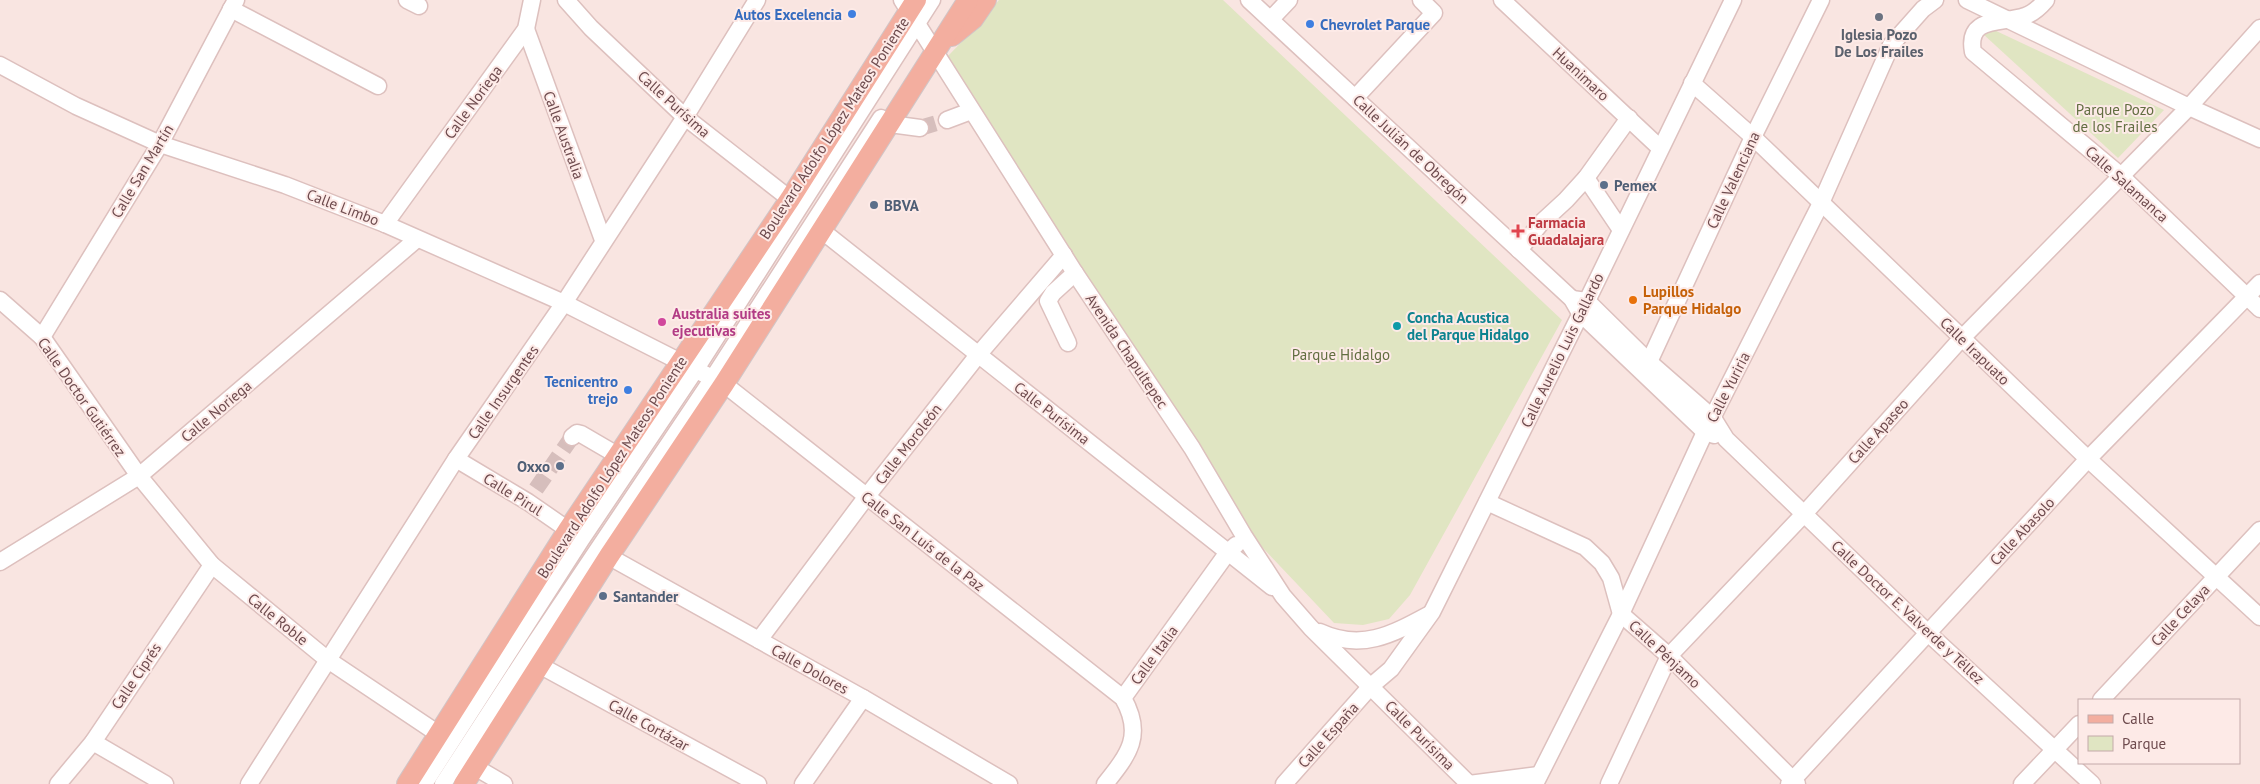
<svg xmlns="http://www.w3.org/2000/svg" width="2260" height="784" font-family="'PT Sans',sans-serif">
	<style>
		.green { fill: #e0e5c2 }
		.lines { fill: none; stroke-linecap: round; stroke-linejoin: round }
		.minor-tunnel { stroke: #d6bebc; stroke-width: 16; stroke-dasharray: 16 8; stroke-linecap: butt }
		.minor-casing { stroke: #ddc0be; stroke-width: 19 }
		.major-casing { stroke: #d1c5c6; stroke-width: 22 }
		.minor { stroke: #fff; stroke-width: 16 }
		.major { stroke: #f3ae9f; stroke-width: 20 }
		.shop-dot { fill: #3f7fe0; stroke: #fdeae7; stroke-width: 2 }
		.worship-dot { fill: #6b7280; stroke: #fdeae7; stroke-width: 2 }
		.service-dot { fill: #5c6f8a; stroke: #fdeae7; stroke-width: 2 }
		.health-dot { fill: #e0444e; stroke: #fdeae7; stroke-width: 2 }
		.food-dot { fill: #e8710a; stroke: #fdeae7; stroke-width: 2 }
		.hotel-dot { fill: #d1479c; stroke: #fdeae7; stroke-width: 2 }
		.culture-dot { fill: #0f9aa8; stroke: #fdeae7; stroke-width: 2 }
		.labels { text-anchor: middle; dominant-baseline: central; stroke-width: 4; stroke-linejoin: round; paint-order: stroke }
		.shop-label { font-size: 15px; font-weight: bold; fill: #366cbe; stroke: #fdeae7; text-anchor: end }
		.worship-label { font-size: 15px; font-weight: bold; fill: #5b616d; stroke: #fdeae7 }
		.street-label { font-size: 15px; fill: #6e4b4e; stroke: #fdeae7 }
		.park-label { font-size: 15px; fill: #626e41; stroke: #fdeae7 }
		.service-label { font-size: 15px; font-weight: bold; fill: #4e5e75; stroke: #fdeae7; text-anchor: start }
		.health-label { font-size: 15px; font-weight: bold; fill: #be3a42; stroke: #fdeae7; text-anchor: start }
		.food-label { font-size: 15px; font-weight: bold; fill: #c56008; stroke: #fdeae7; text-anchor: start }
		.hotel-label { font-size: 15px; font-weight: bold; fill: #b23c85; stroke: #fdeae7; text-anchor: start }
		.culture-label { font-size: 15px; font-weight: bold; fill: #0d838f; stroke: #fdeae7; text-anchor: start }
	</style>
	<rect width="100%" height="100%" fill="#f9e5e1"/>
	<!-- green -->
	<g class="green">
		<path d="M999,0H1223L1562,320L1410,595L1389,619L1363,625L1334,623L1261,546L1192,448L948,56L983,20Z"/>
		<path d="M1992,29L2164,110L2118,158L1983,34Z"/>
	</g>
	<g class="lines">
		<!-- minor-tunnel -->
		<g class="minor-tunnel">
			<path d="M920,128L947,120"/>
			<path d="M536,489L572,437"/>
		</g>
		<defs>
			<g id="minor">
				<path d="M407,0L419,6"/>
				<path d="M566,0L591,28L685,117L790,199"/>
				<path d="M902,0L1075,273L1192,448L1244,536L1283,596L1311,628L1469,784"/>
				<path d="M1249,0L1572,299L1580,313L1705,432L1714,435"/>
				<path d="M1502,0L1660,148"/>
				<path d="M1967,0L2189,107L2260,139"/>
				<path d="M2046,0C2040,7 2034,13 2025,16C2003,24 1966,15 1973,52L2120,175L2260,309"/>
				<path d="M231,9L378,86"/>
				<path d="M1271,19L1289,0"/>
				<path d="M526,29L603,240"/>
				<path d="M0,65L76,106L160,144L285,185L385,224L564,303L724,384L1123,698C1144,735 1129,754 1105,784"/>
				<path d="M1692,83L1753,137L2088,459L2260,617"/>
				<path d="M1355,98L1434,13L1421,0"/>
				<path d="M947,120L971,111"/>
				<path d="M890,124L920,128"/>
				<path d="M1586,178L1621,230"/>
				<path d="M385,224L526,29L532,0"/>
				<path d="M821,230L1272,587"/>
				<path d="M1519,250L1541,223L1566,200L1586,178L1629,118"/>
				<path d="M1572,299L1587,301L1649,362L1713,418L1726,439L1928,633L2092,784"/>
				<path d="M0,300L42,337L139,476L212,565L328,660L440,735"/>
				<path d="M42,337L160,144L236,0"/>
				<path d="M1068,343L1048,301L1053,293L1075,273"/>
				<path d="M1649,362L1753,137L1821,0"/>
				<path d="M572,437L577,433L581,434L617,455"/>
				<path d="M456,459L528,502L577,536"/>
				<path d="M1487,502L1585,547L1602,563L1611,578L1621,614L1669,656L1797,784"/>
				<path d="M599,551L863,698L1009,784"/>
				<path d="M0,562L139,476L417,239"/>
				<path d="M1320,632C1361,651 1391,635 1428,615"/>
				<path d="M759,640L867,496L978,355L1064,255"/>
				<path d="M541,666L758,784"/>
				<path d="M1123,698L1228,552L1236,545"/>
				<path d="M2101,700L2260,530"/>
				<path d="M93,742L165,784"/>
				<path d="M475,767L504,784"/>
				<path d="M58,784L93,742L212,565"/>
				<path d="M249,784L456,459L564,303L685,117L757,0"/>
				<path d="M424,784L581,540L696,369L932,0"/>
				<path d="M443,784L531,649L713,378L881,118"/>
				<path d="M803,784L863,698"/>
				<path d="M1284,784L1371,686L1391,669L1432,612L1587,301L1733,0"/>
				<path d="M1469,784L1539,775"/>
				<path d="M1535,784L1621,614L1705,432L1821,203L1891,45L1923,9L1935,0"/>
				<path d="M1609,784L1669,656L1804,514L1961,339L2189,107L2260,28"/>
				<path d="M1789,784L2088,459L2260,283"/>
				<path d="M2022,784L2079,724"/>
			</g>
			<g id="major">
				<path d="M952,36L973,19L986,0"/>
				<path d="M407,784L568,530L790,199L916,0"/>
				<path d="M464,784L609,556L724,384L968,0"/>
			</g>
		</defs>
		<!-- minor casing -->
		<use href="#minor" class="minor-casing"/>
		<!-- major casing -->
		<use href="#major" class="major-casing"/>
		<!-- minor -->
		<use href="#minor" class="minor"/>
		<!-- major -->
		<use href="#major" class="major"/>
	</g>
	<!-- markers -->
	<g class="shop-dot">
		<circle cx="852" cy="14" r="5"/>
		<circle cx="1310" cy="24" r="5"/>
		<circle cx="628" cy="390" r="5"/>
	</g>
	<circle class="worship-dot" cx="1879" cy="17" r="5"/>
	<g class="service-dot">
		<circle cx="1604" cy="185" r="5"/>
		<circle cx="874" cy="205" r="5"/>
		<circle cx="560" cy="466" r="5"/>
		<circle cx="603" cy="596" r="5"/>
	</g>
	<path class="health-dot" d="M1515.5 223.5h5v5h5v5h-5v5h-5v-5h-5v-5h5z"/>
	<circle class="food-dot" cx="1633" cy="300" r="5"/>
	<circle class="hotel-dot" cx="662" cy="322" r="5"/>
	<circle class="culture-dot" cx="1397" cy="326" r="5"/>
	<g class="labels">
		<!-- shop labels -->
		<g class="shop-label">
			<text x="842" y="14">Autos Excelencia</text>
			<text x="1320" y="24" text-anchor="start">Chevrolet Parque</text>
			<text x="618" y="381">Tecnicentro<tspan x="618" dy="17">trejo</tspan></text>
		</g>
		<!-- worship labels -->
		<g class="worship-label">
			<text x="1879" y="34">Iglesia Pozo<tspan x="1879" dy="17">De Los Frailes</tspan></text>
		</g>
		<!-- street labels -->
		<g class="street-label">
			<text transform="translate(1581 74) rotate(43)">Huanimaro</text>
			<text transform="translate(473 102) rotate(-54)">Calle Noriega</text>
			<text transform="translate(674 104) rotate(42)">Calle Purísima</text>
			<text transform="translate(834 128) rotate(-57)">Boulevard Adolfo López Mateos Poniente</text>
			<text transform="translate(564 135) rotate(70)">Calle Australia</text>
			<text transform="translate(1411 149) rotate(43)">Calle Julián de Obregón</text>
			<text transform="translate(142 171) rotate(-59)">Calle San Martín</text>
			<text transform="translate(1733 180) rotate(-65)">Calle Valenciana</text>
			<text transform="translate(2127 184) rotate(42)">Calle Salamanca</text>
			<text transform="translate(343 207) rotate(21)">Calle Limbo</text>
			<text transform="translate(1562 350) rotate(-64)">Calle Aurelio Luis Gallardo</text>
			<text transform="translate(1127 351) rotate(56)">Avenida Chapultepec</text>
			<text transform="translate(1975 351) rotate(44)">Calle Irapuato</text>
			<text transform="translate(1728 387) rotate(-63)">Calle Yuriria</text>
			<text transform="translate(503 392) rotate(-55)">Calle Insurgentes</text>
			<text transform="translate(82 397) rotate(55)">Calle Doctor Gutiérrez</text>
			<text transform="translate(216 411) rotate(-40)">Calle Noriega</text>
			<text transform="translate(1052 413) rotate(38)">Calle Purísima</text>
			<text transform="translate(1878 431) rotate(-48)">Calle Apaseo</text>
			<text transform="translate(908 444) rotate(-52)">Calle Moroleón</text>
			<text transform="translate(612 467) rotate(-57)">Boulevard Adolfo López Mateos Poniente</text>
			<text transform="translate(513 494) rotate(32)">Calle Pirul</text>
			<text transform="translate(2022 531) rotate(-47)">Calle Abasolo</text>
			<text transform="translate(923 541) rotate(38)">Calle San Luís de la Paz</text>
			<text transform="translate(1908 612) rotate(43)">Calle Doctor E. Valverde y Téllez</text>
			<text transform="translate(2180 615) rotate(-47)">Calle Celaya</text>
			<text transform="translate(278 619) rotate(39)">Calle Roble</text>
			<text transform="translate(1665 654) rotate(43)">Calle Pénjamo</text>
			<text transform="translate(1154 655) rotate(-54)">Calle Italia</text>
			<text transform="translate(810 669) rotate(29)">Calle Dolores</text>
			<text transform="translate(136 676) rotate(-56)">Calle Ciprés</text>
			<text transform="translate(649 725) rotate(29)">Calle Cortázar</text>
			<text transform="translate(1328 735) rotate(-48)">Calle España</text>
			<text transform="translate(1420 735) rotate(45)">Calle Purísima</text>
		</g>
		<!-- park labels -->
		<g class="park-label">
			<text x="2115" y="109">Parque Pozo<tspan x="2115" dy="17">de los Frailes</tspan></text>
			<text x="1341" y="354">Parque Hidalgo</text>
		</g>
		<!-- service labels -->
		<g class="service-label">
			<text x="1614" y="185">Pemex</text>
			<text x="884" y="205">BBVA</text>
			<text x="550" y="466" text-anchor="end">Oxxo</text>
			<text x="613" y="596">Santander</text>
		</g>
		<!-- health labels -->
		<g class="health-label">
			<text x="1528" y="222">Farmacia<tspan x="1528" dy="17">Guadalajara</tspan></text>
		</g>
		<!-- food labels -->
		<g class="food-label">
			<text x="1643" y="291">Lupillos<tspan x="1643" dy="17">Parque Hidalgo</tspan></text>
		</g>
		<!-- hotel labels -->
		<g class="hotel-label">
			<text x="672" y="313">Australia suites<tspan x="672" dy="17">ejecutivas</tspan></text>
		</g>
		<!-- culture labels -->
		<g class="culture-label">
			<text x="1407" y="317">Concha Acustica<tspan x="1407" dy="17">del Parque Hidalgo</tspan></text>
		</g>
	</g>
	<!-- legend -->
	<rect x="2078" y="699" width="162" height="65" fill="#fdeae7" stroke="#c4aaaa"/>
	<rect x="2088" y="715" width="25" height="8" fill="#f3ae9f" stroke="#c4aaaa"/>
	<text x="2122" y="724" font-size="15" fill="#6e4b4e">Calle</text>
	<rect x="2088" y="736" width="25" height="15" fill="#e0e5c2" stroke="#c4aaaa"/>
	<text x="2122" y="749" font-size="15" fill="#6e4b4e">Parque</text>
</svg>
